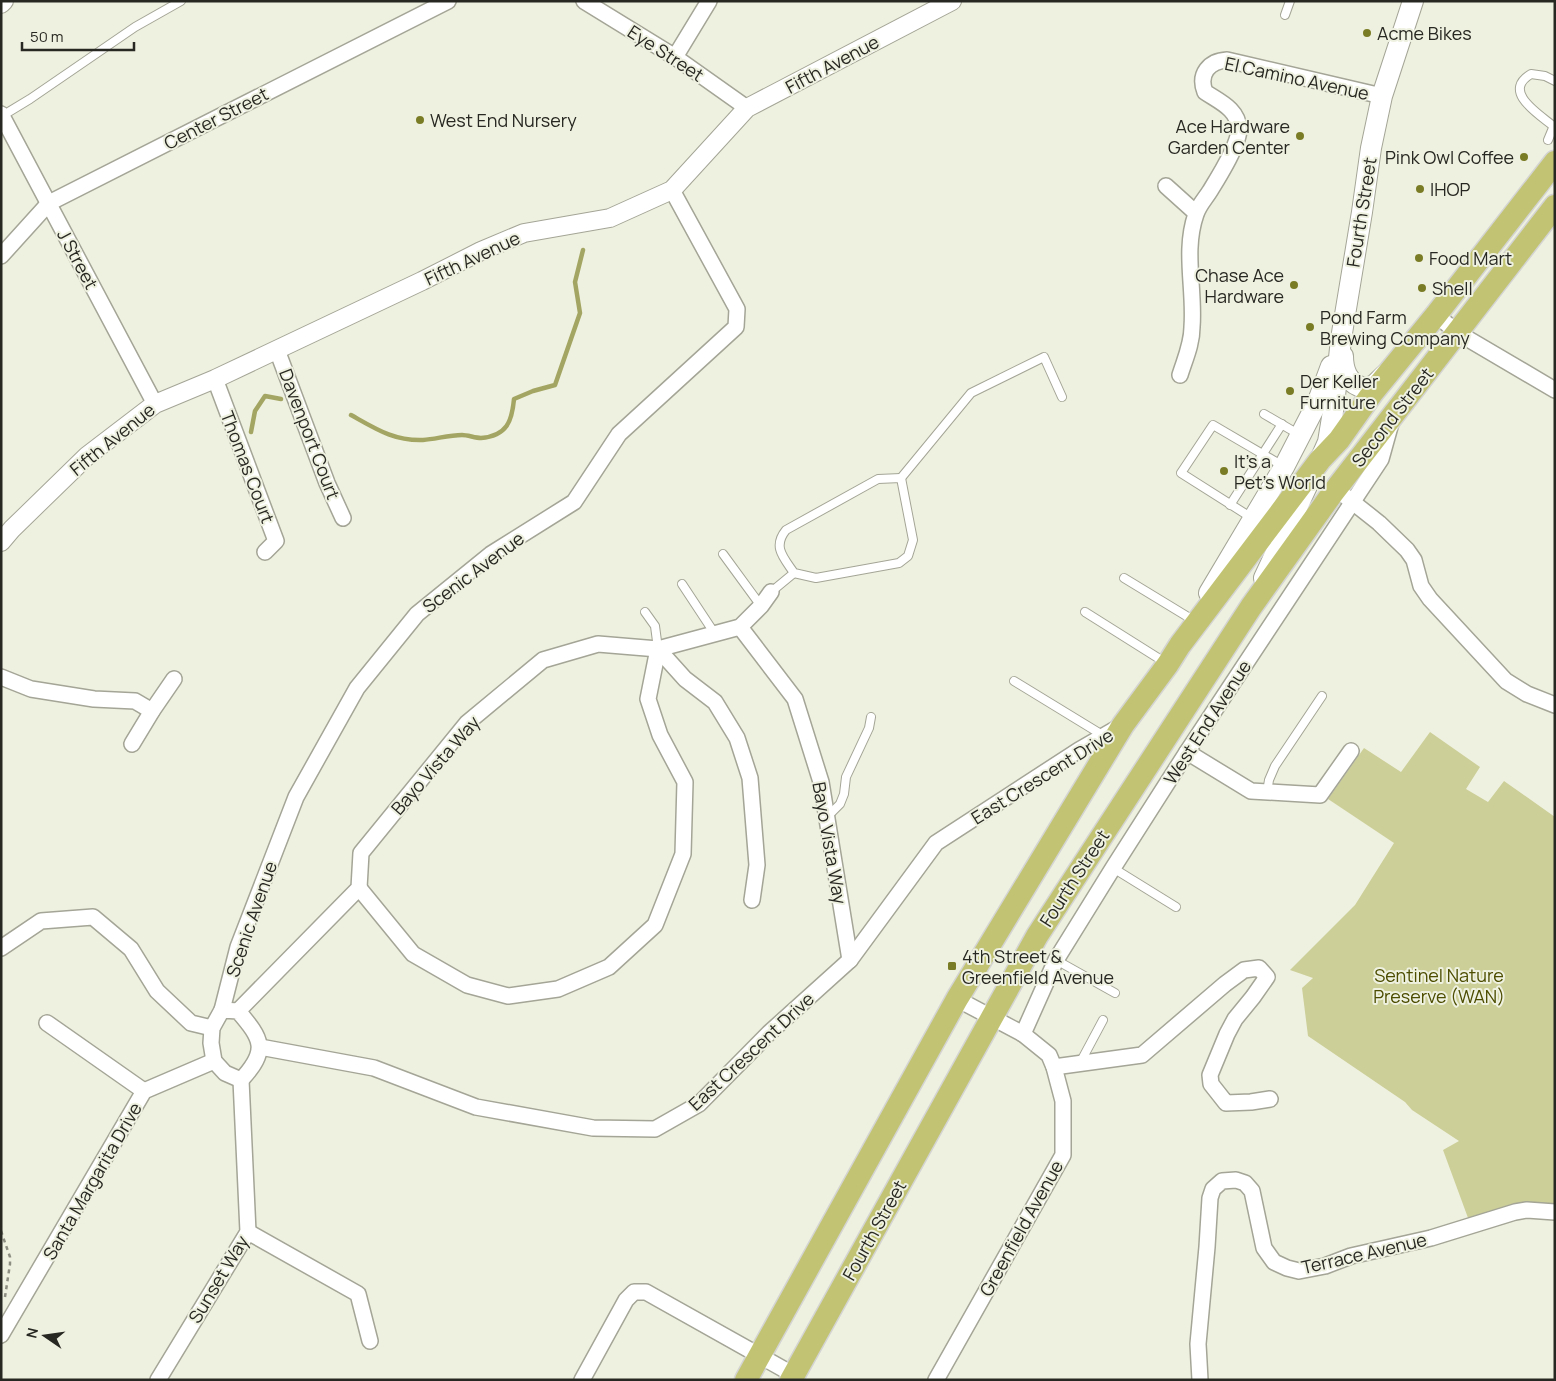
<svg xmlns="http://www.w3.org/2000/svg" width="1556" height="1381" font-family="Manrope,sans-serif">
	<style>
		.green { fill: #cccf98 }
		.lines { fill: none; stroke-linecap: round; stroke-linejoin: round }
		.stream { stroke: #a3a662; stroke-width: 4.5 }
		.service-casing { stroke: #a4a596; stroke-width: 10 }
		.minor-casing { stroke: #a4a596; stroke-width: 18 }
		.tertiary-casing { stroke: #a4a596; stroke-width: 20 }
		.secondary-casing { stroke: #a4a596; stroke-width: 22 }
		.primary-casing { stroke: #d4d4d3; stroke-width: 25 }
		.path { stroke: #8d8e82; stroke-width: 2.5; stroke-dasharray: 4 4; stroke-linecap: butt }
		.service { stroke: #fff; stroke-width: 8 }
		.minor { stroke: #fff; stroke-width: 15 }
		.tertiary { stroke: #fff; stroke-width: 18 }
		.secondary { stroke: #fff; stroke-width: 20 }
		.primary { stroke: #c2c474; stroke-width: 22 }
		.poi-dot { fill: #7a7c25; stroke: #eff1e0; stroke-width: 2 }
		.labels { text-anchor: middle; dominant-baseline: central; stroke-width: 4; stroke-linejoin: round; paint-order: stroke }
		.poi-label { font-size: 18px; fill: #282822; stroke: #eff1e0; text-anchor: start }
		.street-label { font-size: 18px; fill: #282822; stroke: #eff1e0 }
		.park-label { font-size: 18px; fill: #4c4d00; stroke: #eff1e0 }
	</style>
	<rect width="100%" height="100%" fill="#eff1e0"/>
	<!-- green -->
	<path class="green" d="M1430,732L1480,767L1466,789L1488,802L1504,781L1555,817V1211L1471,1226L1443,1150L1459,1141L1412,1110L1405,1102L1308,1036L1302,988L1313,978L1290,970L1355,905L1394,843L1328,799L1364,748L1401,772Z"/>
	<g class="lines">
		<!-- stream -->
		<g class="stream">
			<path d="M351,415C376,429 394,441 423,440C436,439 449,435 462,435C468,435 475,438 481,438C507,436 512,421 514,399L533,391L555,385L580,313L575,282L583,250"/>
			<path d="M251,432L255,411L265,396L281,399"/>
		</g>
		<defs>
			<g id="service">
				<path d="M1285,15L1290,1"/>
				<path d="M2,116L30,99L135,27L181,1"/>
				<path d="M1548,140L1553,128L1552,125C1537,113 1502,91 1531,74L1545,76L1555,81"/>
				<path d="M1264,414L1300,435"/>
				<path d="M901,478L913,540L908,556L899,563L816,578L794,573C784,558 772,547 786,530L878,479Z"/>
				<path d="M901,478L971,393L1044,357L1062,397"/>
				<path d="M1230,505L1282,424"/>
				<path d="M1252,518L1181,473L1213,425L1283,466"/>
				<path d="M723,554L761,606"/>
				<path d="M1124,578L1193,620"/>
				<path d="M682,584L715,634"/>
				<path d="M771,592L794,573"/>
				<path d="M645,612L655,626L658,649"/>
				<path d="M1085,612L1166,663"/>
				<path d="M1014,681L1104,736"/>
				<path d="M1267,792L1269,780L1275,766L1322,696"/>
				<path d="M827,817L840,804L844,794L846,777L869,728L871,717"/>
				<path d="M1113,868L1176,907"/>
				<path d="M1056,960L1115,993"/>
				<path d="M1080,1063L1103,1020"/>
			</g>
			<g id="minor">
				<path d="M584,1L675,57L747,108"/>
				<path d="M675,57L709,1"/>
				<path d="M1,114L155,404"/>
				<path d="M1166,186L1196,213"/>
				<path d="M1,256L49,203L448,1"/>
				<path d="M1436,315L1458,333L1555,390"/>
				<path d="M277,350L327,483L343,518"/>
				<path d="M1180,375C1185,359 1192,344 1192,327C1195,289 1183,251 1196,214C1199,205 1205,199 1210,191C1218,178 1239,145 1239,129C1238,109 1220,102 1205,92C1198,74 1209,61 1227,60L1382,96"/>
				<path d="M215,379L276,541L265,552"/>
				<path d="M1345,496L1379,523L1407,550L1414,560L1421,586L1430,599L1506,681L1527,694L1555,705"/>
				<path d="M740,627L795,699L821,782L850,960"/>
				<path d="M658,649L685,679L715,702L737,738L750,778L757,865L752,900"/>
				<path d="M1,677L31,689L94,699L135,701L152,711"/>
				<path d="M132,744L152,711L174,679"/>
				<path d="M1187,752L1251,791L1320,795L1351,751"/>
				<path d="M359,888L413,954L467,985L508,996L558,989L609,967L655,925L683,854L685,782L660,735L648,699L658,649"/>
				<path d="M1,948L41,921L93,917L131,949L157,991L191,1023L212,1028"/>
				<path d="M222,1010L238,947L296,797L357,688L417,614L491,554L574,502L619,434L736,327L737,309L672,190"/>
				<path d="M222,1010L238,1011C262,1039 269,1050 241,1080L225,1073L214,1061L211,1043L212,1028Z"/>
				<path d="M238,1011L359,888L361,853L467,723L543,660L598,644L658,649L740,627L761,606L771,592"/>
				<path d="M47,1023L144,1091"/>
				<path d="M1023,1034L1056,960L1113,868L1187,752L1381,459L1391,423"/>
				<path d="M260,1047L374,1068L476,1107L593,1128L655,1129L699,1104L769,1033L850,960L936,843L1079,750L1119,727"/>
				<path d="M1054,1067L1142,1055L1225,984L1244,970L1259,968L1267,977L1253,997L1235,1019L1227,1034L1210,1075L1211,1084L1226,1103L1251,1102L1270,1099"/>
				<path d="M248,1232L358,1294L370,1341"/>
				<path d="M1,1335L144,1091L214,1061"/>
				<path d="M158,1380L248,1232L241,1080"/>
				<path d="M582,1380L626,1300L634,1292H646L794,1375"/>
				<path d="M936,1380L1063,1155V1101L1054,1067L1049,1055L1023,1034L957,999"/>
				<path d="M1200,1380L1198,1344L1207,1247L1210,1198L1213,1189L1222,1181L1236,1180L1245,1183L1252,1191L1264,1248L1274,1262L1287,1268L1299,1271L1325,1266L1351,1256L1431,1238L1515,1212L1527,1210L1555,1212"/>
			</g>
			<g id="tertiary">
				<path d="M1,4L4,1"/>
				<path d="M1,542L12,529L87,456L155,404L215,379L422,281L481,251L524,233L610,218L672,190L747,108L952,1"/>
			</g>
			<g id="secondary">
				<path d="M1343,356C1343,362 1344,369 1347,375C1352,385 1364,391 1374,385C1378,382 1382,377 1386,374"/>
				<path d="M1320,460L1328,442L1334,405L1341,339L1362,212L1371,148L1382,96L1413,1"/>
				<path d="M1264,578L1307,486"/>
				<path d="M1209,593L1284,467L1318,401L1331,366"/>
			</g>
			<g id="primary">
				<path d="M746,1380L957,999L1123,725L1168,664L1180,645L1320,460L1339,440L1373,392L1436,315L1555,162"/>
				<path d="M791,1380L1037,936L1251,607L1332,494L1555,206"/>
			</g>
		</defs>
		<!-- service casing -->
		<use href="#service" class="service-casing"/>
		<!-- minor casing -->
		<use href="#minor" class="minor-casing"/>
		<!-- tertiary casing -->
		<use href="#tertiary" class="tertiary-casing"/>
		<!-- secondary casing -->
		<use href="#secondary" class="secondary-casing"/>
		<!-- primary casing -->
		<use href="#primary" class="primary-casing"/>
		<!-- path -->
		<path class="path" d="M1,1231L10,1257V1264L5,1297"/>
		<!-- service -->
		<use href="#service" class="service"/>
		<!-- minor -->
		<use href="#minor" class="minor"/>
		<!-- tertiary -->
		<use href="#tertiary" class="tertiary"/>
		<!-- secondary -->
		<use href="#secondary" class="secondary"/>
		<!-- primary -->
		<use href="#primary" class="primary"/>
	</g>
	<!-- markers -->
	<g class="poi-dot">
		<circle cx="1367" cy="33" r="5"/>
		<circle cx="420" cy="120" r="5"/>
		<circle cx="1300" cy="136" r="5"/>
		<circle cx="1524" cy="157" r="5"/>
		<circle cx="1420" cy="189" r="5"/>
		<circle cx="1419" cy="258" r="5"/>
		<circle cx="1294" cy="285" r="5"/>
		<circle cx="1422" cy="288" r="5"/>
		<circle cx="1310" cy="327" r="5"/>
		<circle cx="1290" cy="391" r="5"/>
		<circle cx="1224" cy="471" r="5"/>
		<rect x="947" y="961" width="10" height="10" rx="2.5"/>
	</g>
	<g class="labels">
		<!-- poi labels -->
		<g class="poi-label">
			<text x="1377" y="33">Acme Bikes</text>
			<text x="430" y="120">West End Nursery</text>
			<text x="1290" y="126" text-anchor="end">Ace Hardware<tspan x="1290" dy="21">Garden Center</tspan></text>
			<text x="1514" y="157" text-anchor="end">Pink Owl Coffee</text>
			<text x="1430" y="189">IHOP</text>
			<text x="1429" y="258">Food Mart</text>
			<text x="1284" y="275" text-anchor="end">Chase Ace<tspan x="1284" dy="21">Hardware</tspan></text>
			<text x="1432" y="288">Shell</text>
			<text x="1320" y="317">Pond Farm<tspan x="1320" dy="21">Brewing Company</tspan></text>
			<text x="1300" y="381">Der Keller<tspan x="1300" dy="21">Furniture</tspan></text>
			<text x="1234" y="461">It's a<tspan x="1234" dy="21">Pet's World</tspan></text>
			<text x="962" y="956">4th Street &amp;<tspan x="962" dy="21">Greenfield Avenue</tspan></text>
		</g>
		<!-- street labels -->
		<g class="street-label">
			<text transform="translate(666 53) rotate(33)">Eye Street</text>
			<text transform="translate(832 64) rotate(-28)">Fifth Avenue</text>
			<text transform="translate(1297 78) rotate(12)">El Camino Avenue</text>
			<text transform="translate(216 118) rotate(-27)">Center Street</text>
			<text transform="translate(1361 212) rotate(-81)">Fourth Street</text>
			<text transform="translate(472 258) rotate(-25)">Fifth Avenue</text>
			<text transform="translate(78 259) rotate(62)">J Street</text>
			<text transform="translate(1392 417) rotate(-52)">Second Street</text>
			<text transform="translate(310 434) rotate(69)">Davenport Court</text>
			<text transform="translate(112 439) rotate(-39)">Fifth Avenue</text>
			<text transform="translate(248 467) rotate(69)">Thomas Court</text>
			<text transform="translate(473 572) rotate(-37)">Scenic Avenue</text>
			<text transform="translate(1207 722) rotate(-57)">West End Avenue</text>
			<text transform="translate(435 765) rotate(-49)">Bayo Vista Way</text>
			<text transform="translate(1042 776) rotate(-32)">East Crescent Drive</text>
			<text transform="translate(830 843) rotate(80)">Bayo Vista Way</text>
			<text transform="translate(1074 878) rotate(-57)">Fourth Street</text>
			<text transform="translate(251 919) rotate(-71)">Scenic Avenue</text>
			<text transform="translate(751 1051) rotate(-43)">East Crescent Drive</text>
			<text transform="translate(92 1181) rotate(-60)">Santa Margarita Drive</text>
			<text transform="translate(1021 1228) rotate(-61)">Greenfield Avenue</text>
			<text transform="translate(874 1230) rotate(-61)">Fourth Street</text>
			<text transform="translate(1364 1253) rotate(-13)">Terrace Avenue</text>
			<text transform="translate(218 1279) rotate(-59)">Sunset Way</text>
		</g>
		<!-- park labels -->
		<g class="park-label">
			<text x="1439" y="975">Sentinel Nature<tspan x="1439" dy="21">Preserve (WAN)</tspan></text>
		</g>
	</g>
	<!-- border -->
	<rect width="1556" height="1381" fill="none" stroke="#282822" stroke-width="5"/>
	<!-- north arrow -->
	<g transform="translate(45 1336) rotate(283)" stroke="#eff1e0" stroke-width="4" paint-order="stroke">
	<path d="M0-4L9 19L0 12L-9 19Z" fill="#282822"/>
	<text y="-8" font-size="14" font-weight="bold" text-anchor="middle" fill="#282822">N</text>
	</g>
	<!-- scale -->
	<path d="M22 42v8h112v-8" fill="none" stroke="#282822" stroke-width="2.5"/>
	<text x="30" y="42" font-size="15" fill="#282822" stroke="#eff1e0" stroke-width="4" paint-order="stroke">50 m</text>
</svg>
